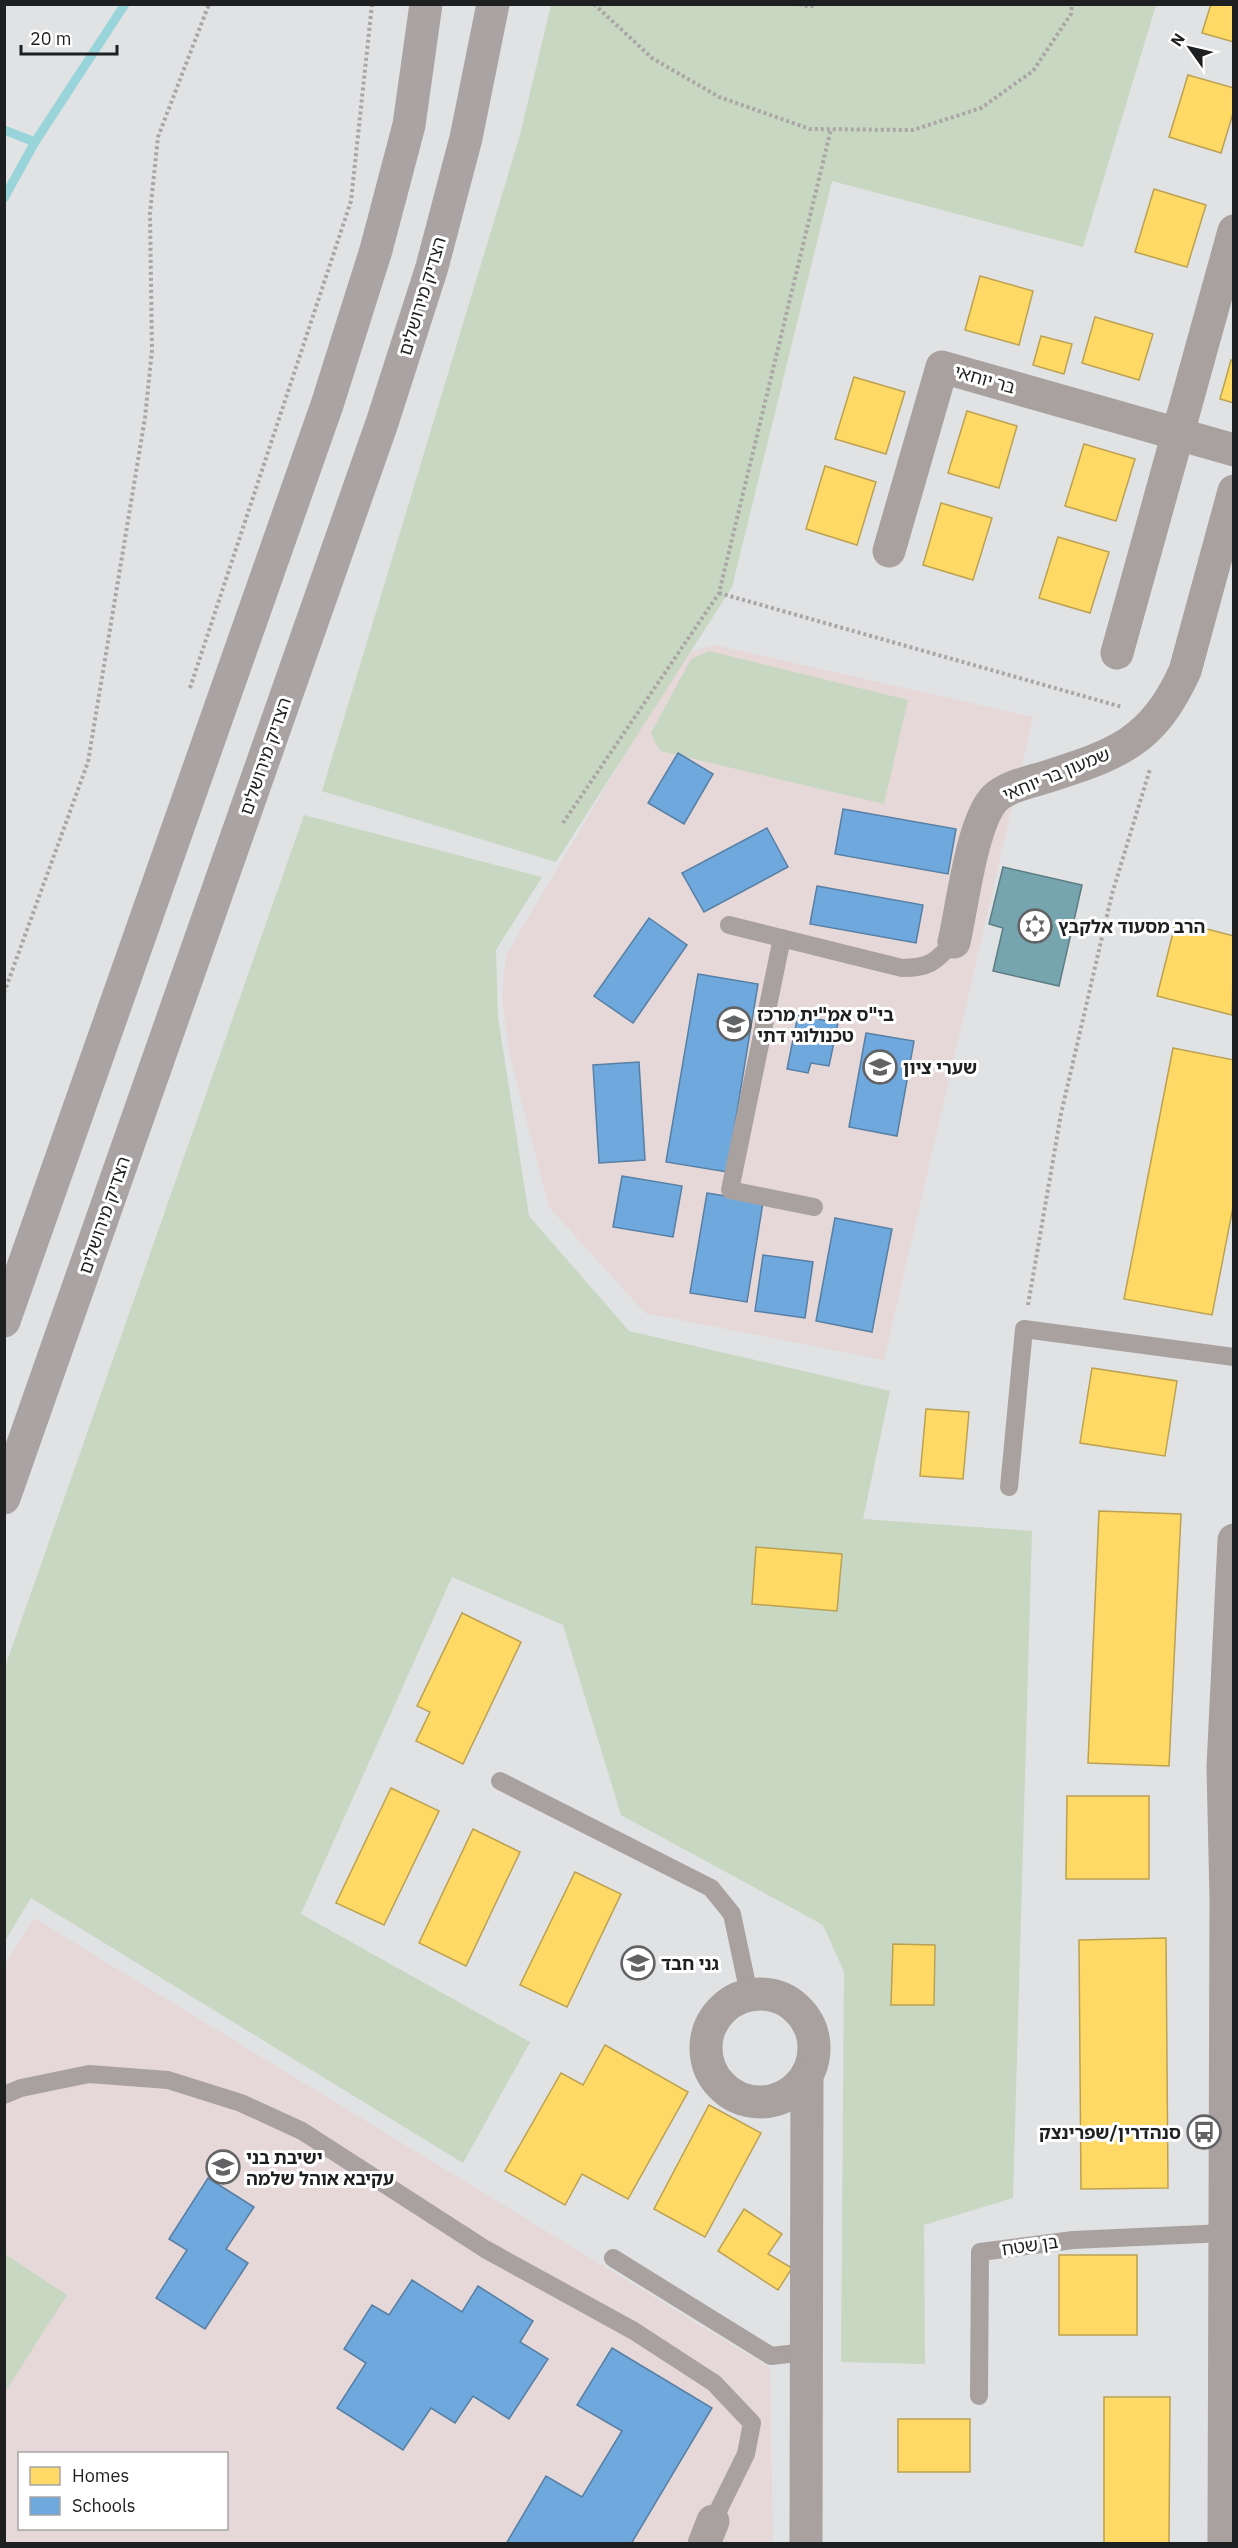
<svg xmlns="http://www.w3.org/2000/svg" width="1238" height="2548" font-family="'IBM Plex Sans','Noto Sans Hebrew',sans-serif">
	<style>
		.education { fill: #e6d8d8; fill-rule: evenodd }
		.green { fill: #c8d7c1 }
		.homes { fill: #ffd966; stroke: #bca151; stroke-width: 1.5 }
		.schools { fill: #6fa8dc; stroke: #577fa4; stroke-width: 1.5 }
		.public { fill: #76a5af; stroke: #5c7d84; stroke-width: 1.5 }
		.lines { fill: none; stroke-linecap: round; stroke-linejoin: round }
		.stream { stroke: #98d4d9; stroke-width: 9 }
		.path { stroke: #aaa6a6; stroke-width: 4; stroke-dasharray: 3 3; stroke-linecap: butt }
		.service { stroke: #a8a1a0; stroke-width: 18 }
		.minor { stroke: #a8a1a0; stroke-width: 33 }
		.tertiary { stroke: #a8a1a0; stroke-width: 33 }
		.primary { stroke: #a9a3a3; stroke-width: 33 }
		.labels { text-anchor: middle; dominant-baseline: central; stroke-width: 6; stroke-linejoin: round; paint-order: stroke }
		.street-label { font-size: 18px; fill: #1e1f21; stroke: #fff }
		.poi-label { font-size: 18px; font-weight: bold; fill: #1e1f21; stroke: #fff; text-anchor: start }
	</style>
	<rect width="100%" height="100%" fill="#e0e2e4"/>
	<!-- education -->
	<g class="education">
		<path d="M715,645L1033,717L884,1360L645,1313L549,1207L509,1052L502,997L506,955L685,653Z"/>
		<path d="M34,1918L770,2368L773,2543H5L4,1966ZM20,2454H226V2528H20Z"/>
	</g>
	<!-- green -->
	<g class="green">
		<path d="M551,5H1156L1083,247L832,181L732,587L556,862L322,791L520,135Z"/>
		<path d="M709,651L908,700L884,804L660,751L651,733L691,659Z"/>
		<path d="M304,815L542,877L496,950L498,1017L529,1216L629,1331L890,1391L863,1519L1032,1531L1013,2198L924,2225L925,2364L841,2362L844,1972L823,1925L621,1815L563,1625L452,1577L301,1914L530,2042L463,2163L31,1898L5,1941V1667Z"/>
		<path d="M5,2254L67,2295L5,2392Z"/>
	</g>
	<!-- homes -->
	<g class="homes">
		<path d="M1211,4H1234V42L1202,33Z"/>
		<path d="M1188,75L1234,88V110L1221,153L1169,137Z"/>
		<path d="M1154,189L1206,205L1187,267L1135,252Z"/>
		<path d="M980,276L1033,291L1019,345L965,330Z"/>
		<path d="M1095,317L1153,334L1139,380L1082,363Z"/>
		<path d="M1041,336L1072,344L1064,374L1033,365Z"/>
		<path d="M1231,360L1234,361V403L1220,399Z"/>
		<path d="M854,377L905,392L886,454L835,439Z"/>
		<path d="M967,411L1017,426L999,488L948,473Z"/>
		<path d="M1084,444L1135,459L1116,521L1065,506Z"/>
		<path d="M825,466L876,482L857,545L806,529Z"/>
		<path d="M941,503L992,518L973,580L923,565Z"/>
		<path d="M1058,537L1109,552L1090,613L1039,598Z"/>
		<path d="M1176,921L1234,936L1232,1015L1157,996Z"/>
		<path d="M1173,1048L1234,1060V1202L1212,1315L1124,1299Z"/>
		<path d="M1092,1368L1177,1381L1165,1456L1080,1443Z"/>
		<path d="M926,1409L969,1412L963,1479L920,1476Z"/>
		<path d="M1099,1511L1181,1514L1169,1766L1088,1763Z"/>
		<path d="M756,1547L842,1554L837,1611L752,1604Z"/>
		<path d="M462,1613L521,1642L463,1764L416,1741L430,1712L417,1706Z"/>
		<path d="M391,1788L439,1811L384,1925L336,1903Z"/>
		<path d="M1067,1796H1149V1879H1066Z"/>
		<path d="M473,1829L520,1852L466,1966L419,1943Z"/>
		<path d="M575,1872L621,1894L567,2007L520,1985Z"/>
		<path d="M1166,1938L1168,2188L1081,2189L1079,1940Z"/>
		<path d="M893,1944L935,1945L934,2005H891Z"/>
		<path d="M605,2045L688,2092L628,2199L582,2174L565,2205L505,2171L561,2073L583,2085Z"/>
		<path d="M709,2105L761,2133L705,2237L654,2209Z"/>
		<path d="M744,2209L782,2234L768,2254L792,2268L778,2290L718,2251Z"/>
		<rect x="1059" y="2255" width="78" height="80"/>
		<path d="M1104,2397H1170L1169,2544H1104Z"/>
		<rect x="898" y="2419" width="72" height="53"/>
	</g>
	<!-- schools -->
	<g class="schools">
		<path d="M678,753L713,774L684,824L648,803Z"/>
		<path d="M843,809L956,829L948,874L835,854Z"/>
		<path d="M767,828L788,867L704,912L682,873Z"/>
		<path d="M817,886L923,905L916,943L810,924Z"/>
		<path d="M649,918L687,945L633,1023L594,996Z"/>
		<path d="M698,974L758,984L727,1172L666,1162Z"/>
		<path d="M798,1015L838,1023L829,1066L811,1063L808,1073L787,1069Z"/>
		<path d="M866,1033L914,1041L897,1136L849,1127Z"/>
		<path d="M639,1062L645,1160L599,1163L593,1065Z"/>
		<path d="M622,1176L682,1186L673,1237L613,1227Z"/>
		<path d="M707,1193L763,1202L747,1302L690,1293Z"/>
		<path d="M835,1218L892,1229L872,1332L816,1321Z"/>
		<path d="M763,1255L813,1262L805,1318L755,1311Z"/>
		<path d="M208,2178L254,2207L226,2249L248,2263L205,2329L156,2298L187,2250L169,2239Z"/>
		<path d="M412,2280L462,2312L478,2286L533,2321L520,2342L548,2359L509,2419L473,2396L455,2423L431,2408L403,2450L337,2408L366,2363L344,2349L372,2305L389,2315Z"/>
		<path d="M612,2348L712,2408L631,2544H506L546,2476L582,2497L622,2431L577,2405Z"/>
	</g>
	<!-- public -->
	<path class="public" d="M1003,867L1082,885L1059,986L993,971L1003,928L989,924Z"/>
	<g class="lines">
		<!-- stream -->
		<g class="stream">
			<path d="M4,130L35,142"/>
			<path d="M4,198L35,142L125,4"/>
		</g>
		<!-- path -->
		<g class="path">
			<path d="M594,4L652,58L719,97L810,129L913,130L981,108L1033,71L1071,14L1072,4"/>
			<path d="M799,4L810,7L816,4"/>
			<path d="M719,593L1122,707"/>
			<path d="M190,688L351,201L372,4"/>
			<path d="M563,823L719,593L831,129"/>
			<path d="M4,993L88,762L145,418L152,350L150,213L158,137L209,4"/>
			<path d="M1028,1305L1061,1114L1112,894L1150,769"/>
		</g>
		<!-- service -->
		<g class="service">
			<path d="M729,925L902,968C930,968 935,962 954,942"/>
			<path d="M782,938L730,1190L814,1207"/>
			<path d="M1009,1487L1024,1329L1234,1357"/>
			<path d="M500,1781L711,1888L732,1914L749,1994"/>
			<path d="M4,2095L21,2088L89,2074L168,2080L241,2103L302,2131L485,2249L634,2331L714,2383L752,2423L746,2454L713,2521"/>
			<path d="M613,2258L771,2356L806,2352"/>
			<path d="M979,2396L980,2252L1073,2240L1225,2233"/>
		</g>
		<!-- minor -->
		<g class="minor">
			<path d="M889,551L942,367L1234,450"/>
			<path d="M1117,653L1234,231"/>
			<path d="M954,942C962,908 972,821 995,798C1008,786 1030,782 1046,777C1117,754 1152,743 1185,671L1234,491"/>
			<circle cx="760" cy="2048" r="54"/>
			<path d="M704,2544L713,2521"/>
			<path d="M806,2544L807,2075"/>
		</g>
		<!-- tertiary -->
		<path class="tertiary" d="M1224,2544L1226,1898L1223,1767L1234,1540"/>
		<!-- primary -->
		<g class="primary">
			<path d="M4,1321L327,405L376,250L409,125L426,4"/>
			<path d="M4,1498L382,423L432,267L466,138L493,4"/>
		</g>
	</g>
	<!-- icons -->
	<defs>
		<symbol id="synagogue-ring" viewBox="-11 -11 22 22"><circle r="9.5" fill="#fff" stroke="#626365" stroke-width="1.5"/><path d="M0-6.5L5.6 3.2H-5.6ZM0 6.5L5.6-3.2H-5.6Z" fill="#626365"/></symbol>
		<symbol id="school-ring" viewBox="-11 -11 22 22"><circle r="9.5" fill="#fff" stroke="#626365" stroke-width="1.5"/><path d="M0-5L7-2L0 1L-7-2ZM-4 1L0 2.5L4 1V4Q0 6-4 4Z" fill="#626365"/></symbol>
		<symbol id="bus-ring" viewBox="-11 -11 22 22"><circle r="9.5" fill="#fff" stroke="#626365" stroke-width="1.5"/><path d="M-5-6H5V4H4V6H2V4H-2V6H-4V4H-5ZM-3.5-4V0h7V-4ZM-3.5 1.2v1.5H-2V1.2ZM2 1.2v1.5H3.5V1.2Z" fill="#626365"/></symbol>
	</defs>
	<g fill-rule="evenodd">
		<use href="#synagogue-ring" x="1016" y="907" width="38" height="38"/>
		<use href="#school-ring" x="715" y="1005" width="38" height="38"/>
		<use href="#school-ring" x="861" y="1048" width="38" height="38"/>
		<use href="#school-ring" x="619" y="1944" width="38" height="38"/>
		<use href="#bus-ring" x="1185" y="2113" width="38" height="38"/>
		<use href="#school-ring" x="204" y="2148" width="38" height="38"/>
	</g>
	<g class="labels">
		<!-- street labels -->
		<g class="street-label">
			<text transform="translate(422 296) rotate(-73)">הצדיק מירושלים</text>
			<text transform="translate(985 379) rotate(16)">בר יוחאי</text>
			<text transform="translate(265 756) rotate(-71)">הצדיק מירושלים</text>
			<text transform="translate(1056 774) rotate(-22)">שמעון בר יוחאי</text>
			<text transform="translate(104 1215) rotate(-71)">הצדיק מירושלים</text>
			<text transform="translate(1030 2245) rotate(-8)">בן שטח</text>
		</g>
		<!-- poi labels -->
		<g class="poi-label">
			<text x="1058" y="926">הרב מסעוד אלקבץ</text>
			<text x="757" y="1014">בי"ס אמ"ית מרכז<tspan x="757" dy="21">טכנולוגי דתי</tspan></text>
			<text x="903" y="1067">שערי ציון</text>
			<text x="661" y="1963">גני חבד</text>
			<text x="1181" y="2132" text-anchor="end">סנהדרין/שפרינצק</text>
			<text x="246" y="2157">ישיבת בני<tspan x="246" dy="21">עקיבא אוהל שלמה</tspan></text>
		</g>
	</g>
	<!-- border -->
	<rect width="1238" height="2548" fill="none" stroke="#1e1f21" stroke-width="12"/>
	<!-- legend -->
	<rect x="18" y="2452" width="210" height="78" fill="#ffffff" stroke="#a5a5a6" stroke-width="1.5"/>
	<rect x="30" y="2467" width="30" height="18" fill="#ffd966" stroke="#a5a5a6" stroke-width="1.5"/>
	<text x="72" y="2482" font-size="18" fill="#1e1f21">Homes</text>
	<rect x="30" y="2497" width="30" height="18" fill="#6fa8dc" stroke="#a5a5a6" stroke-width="1.5"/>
	<text x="72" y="2512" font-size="18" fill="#1e1f21">Schools</text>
	<!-- north arrow -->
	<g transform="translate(1190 48) rotate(304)" stroke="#ffffff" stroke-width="4.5" paint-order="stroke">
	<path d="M0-4.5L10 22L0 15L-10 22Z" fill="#1e1f21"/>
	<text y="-9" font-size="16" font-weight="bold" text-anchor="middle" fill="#1e1f21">N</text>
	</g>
	<!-- scale -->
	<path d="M21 45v9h96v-9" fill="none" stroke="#1e1f21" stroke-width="3"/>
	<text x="30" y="45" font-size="18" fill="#1e1f21" stroke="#ffffff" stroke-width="4.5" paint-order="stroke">20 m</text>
</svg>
